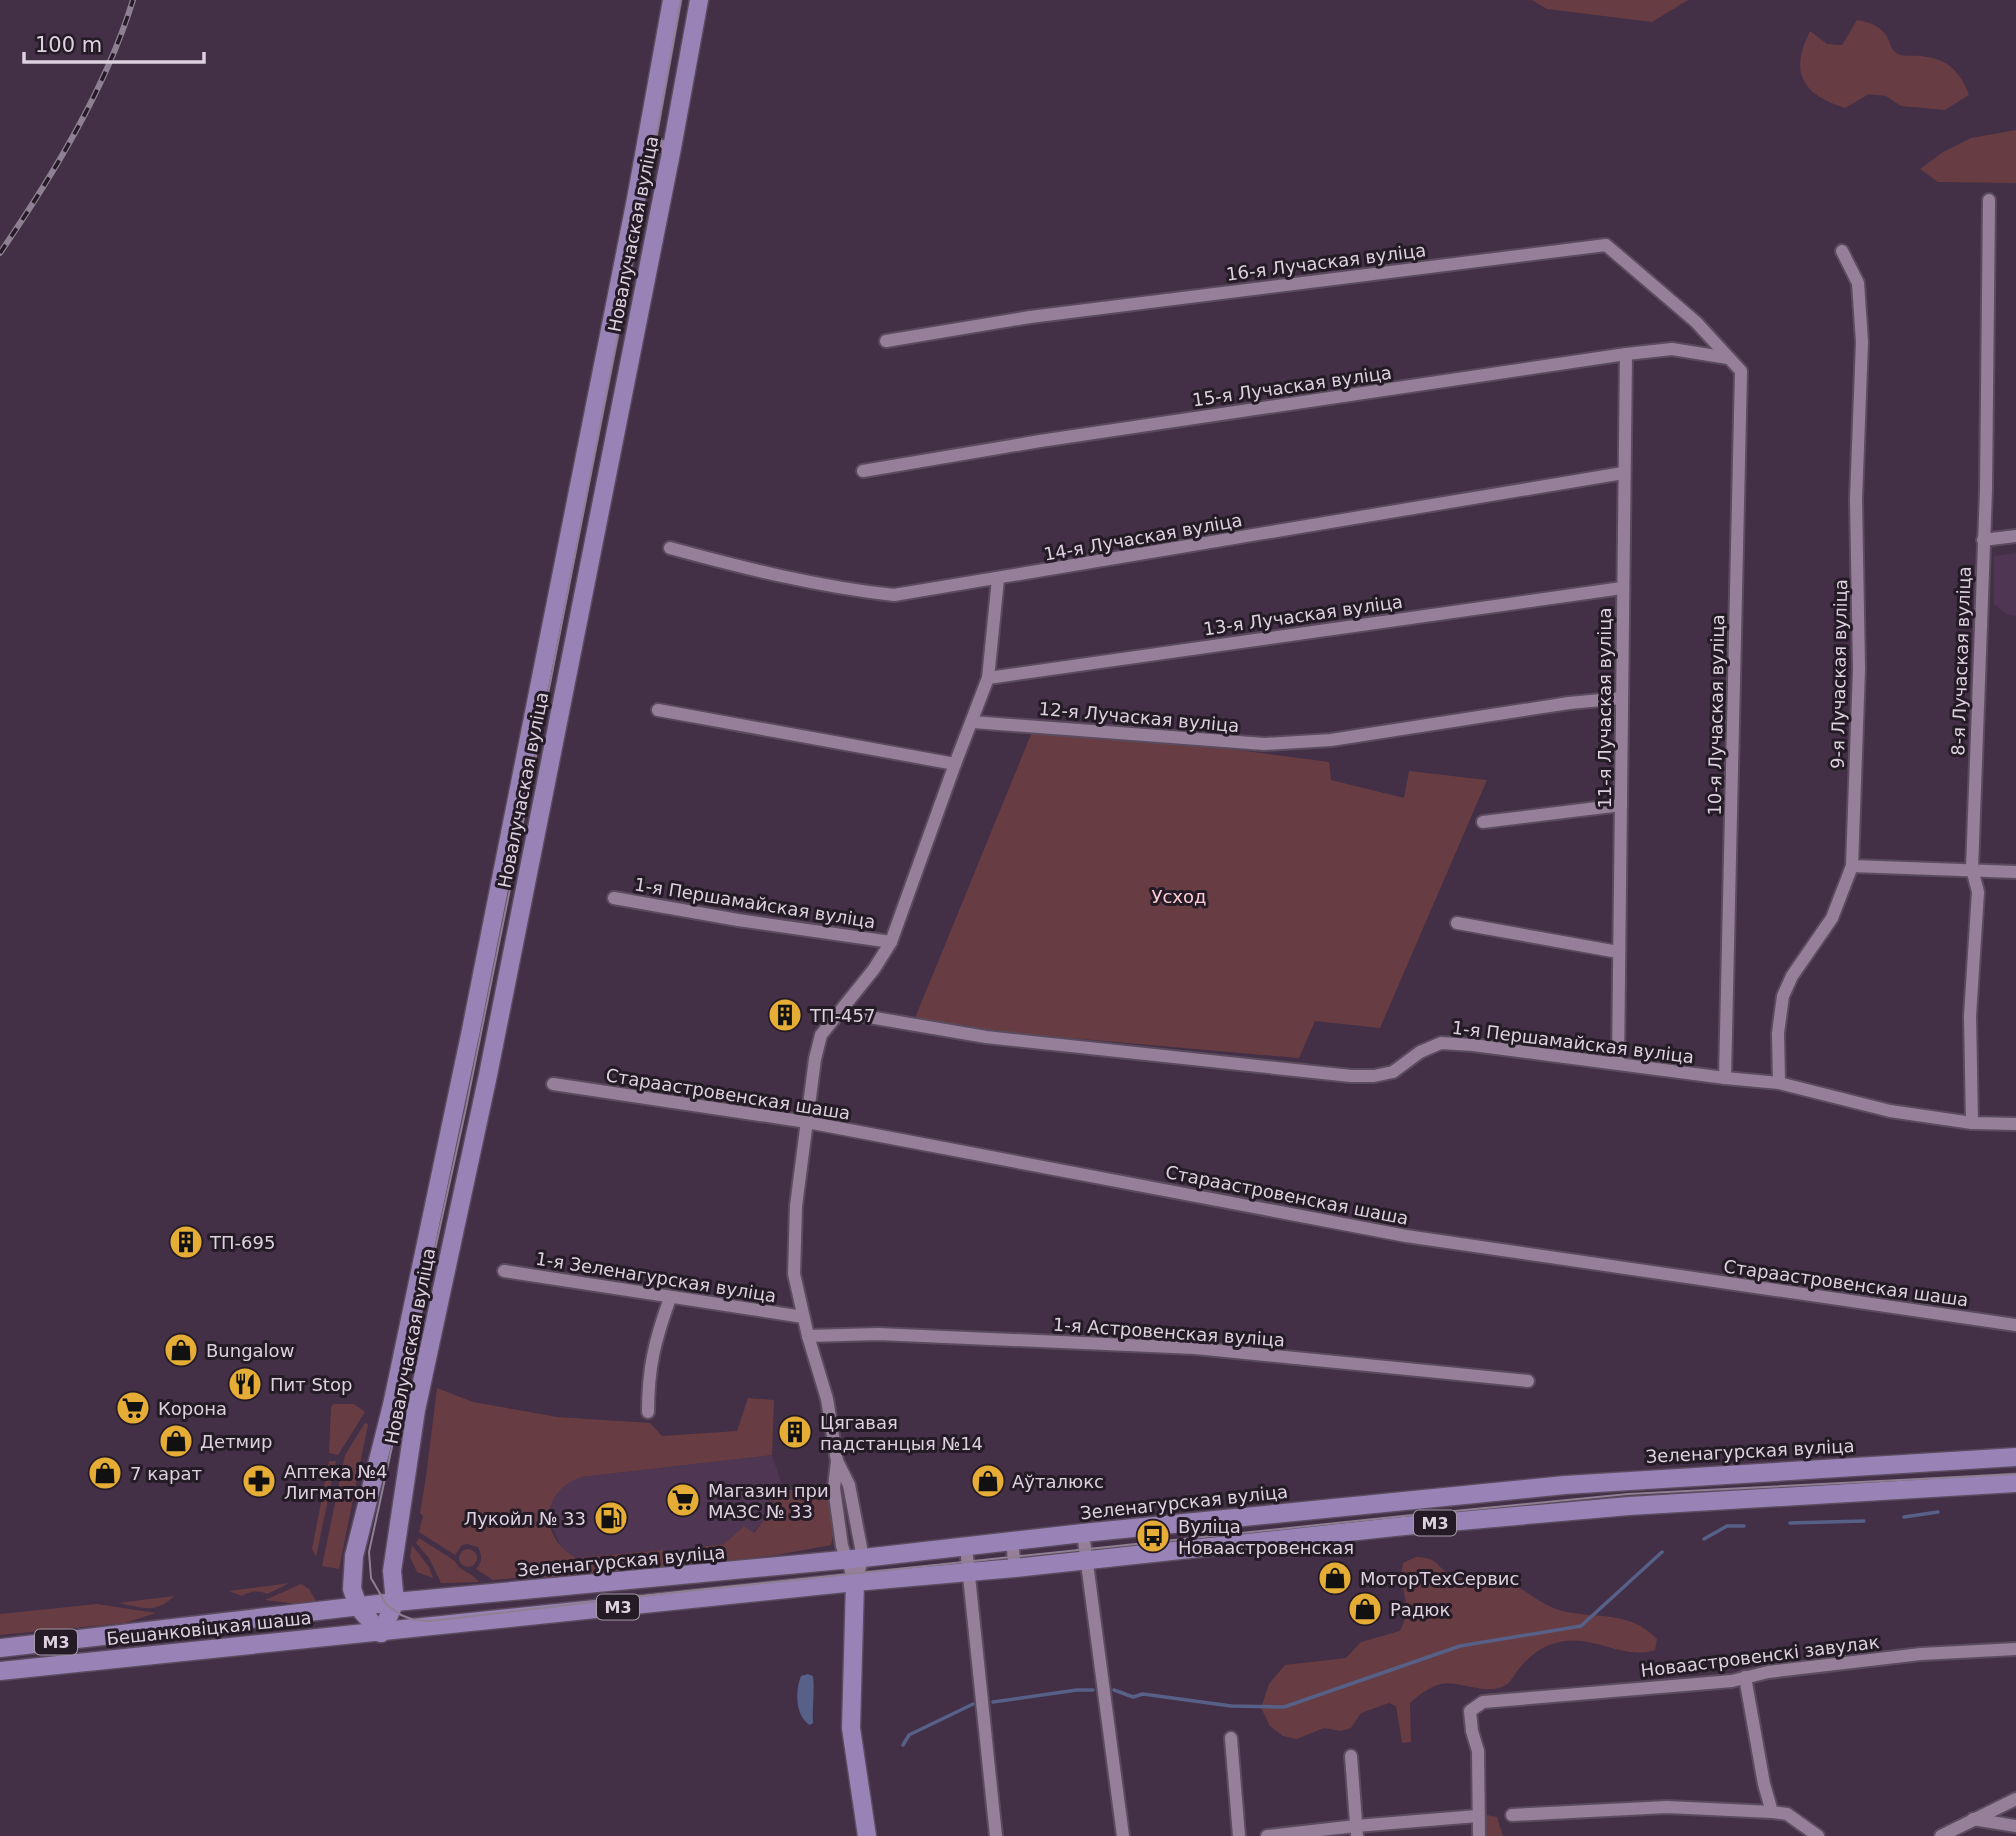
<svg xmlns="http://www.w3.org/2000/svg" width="2016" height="1836" font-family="'DejaVu Sans',sans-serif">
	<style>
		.built { fill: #4f3653 }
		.green { fill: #673d43 }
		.water { fill: #576087 }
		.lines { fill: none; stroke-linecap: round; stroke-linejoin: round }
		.stream { stroke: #576087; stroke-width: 3.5 }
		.minor-casing { stroke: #5b4b5e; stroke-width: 16 }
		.major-casing { stroke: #5b4b5e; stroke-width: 21 }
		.minor { stroke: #967f99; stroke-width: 12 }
		.major { stroke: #9882b6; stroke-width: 18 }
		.tram { stroke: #8f7f92; stroke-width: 2 }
		.rail-casing { stroke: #8f7f92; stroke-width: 6 }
		.rail { stroke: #241b26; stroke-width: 3.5; stroke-dasharray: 10; stroke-linecap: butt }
		.labels { text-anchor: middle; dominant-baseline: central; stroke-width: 6; stroke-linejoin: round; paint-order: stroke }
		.shield { fill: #241b26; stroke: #a69aa8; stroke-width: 2 }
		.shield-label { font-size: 16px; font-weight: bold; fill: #ddd0df }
		.street-label { font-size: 18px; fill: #ddd0df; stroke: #241b26 }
		.park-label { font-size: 18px; fill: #fecdd3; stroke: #241b26 }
		.poi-label { font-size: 18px; fill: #ddd0df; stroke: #241b26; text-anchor: start }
	</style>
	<rect width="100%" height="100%" fill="#432f46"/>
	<!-- built -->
	<g class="built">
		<path d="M2016,553V616L2008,615L1994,604V556Z"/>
		<path d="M772,1455L784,1491L778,1492L770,1499L776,1504L753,1533L744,1526L724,1544L699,1547V1553L665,1557L663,1550L576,1558L564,1552L552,1527L550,1503L558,1489L568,1481L581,1477Z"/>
	</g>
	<!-- green -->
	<g class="green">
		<path d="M1532,0H1688L1652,22L1547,9Z"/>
		<path d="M1857,20C1868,22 1879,25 1886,35C1890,41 1890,50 1898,54C1904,57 1913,55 1920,56C1948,59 1959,70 1969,95L1945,110L1901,106L1886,96L1869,94L1845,108C1802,94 1789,73 1810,31L1827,44L1842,45Z"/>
		<path d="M2016,130V183L1938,182L1920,169L1943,152L1971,138Z"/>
		<path d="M1032,732L1207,746L1329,762L1331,780L1404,798L1409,771L1487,780L1380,1028L1315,1021L1299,1058L1001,1032L915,1018Z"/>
		<path d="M437,1388L473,1402L557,1417L650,1423L662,1436L737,1431L748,1398L774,1400L772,1455L581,1477C540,1491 539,1538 576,1558L663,1550L665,1557L699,1553V1547L724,1544L744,1526L754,1533L776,1504L769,1498C778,1492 784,1491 794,1489C823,1484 829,1489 832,1518C833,1528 834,1535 831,1545L777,1555L558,1579L535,1576L493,1580L476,1569C483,1561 482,1556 478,1547L467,1544L462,1545L455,1555L419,1532L423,1516L420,1513L426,1477Z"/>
		<path d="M334,1404H354L365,1412L338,1455L329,1453L331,1407Z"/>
		<path d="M365,1423L368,1424L339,1569L322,1566L345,1455Z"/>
		<path d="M329,1461H336L316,1557L312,1549Z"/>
		<path d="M419,1538L455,1561C460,1572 472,1572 479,1582L441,1583L429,1558L416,1543Z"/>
		<path d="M412,1545L429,1567L433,1578L417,1572L410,1557Z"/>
		<circle cx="468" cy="1558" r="9"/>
		<path d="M1416,1557C1421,1557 1428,1558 1432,1560C1439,1564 1444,1573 1453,1577C1462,1581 1487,1575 1500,1579C1523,1586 1539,1605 1562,1611C1597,1619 1629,1610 1657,1639L1655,1650C1624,1660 1597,1637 1566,1641C1545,1643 1531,1654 1518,1670C1511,1679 1511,1684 1499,1688C1480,1693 1456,1680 1441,1684C1429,1687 1419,1695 1410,1703L1411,1742L1402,1743L1396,1706L1389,1703L1361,1713L1351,1728L1341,1731L1324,1728L1297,1739L1283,1736L1270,1726L1261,1708L1269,1684L1285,1665L1346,1658L1361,1642L1400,1631C1415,1601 1397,1592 1403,1563Z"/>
		<path d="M290,1583L267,1594C259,1590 250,1591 242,1596L229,1591Z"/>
		<path d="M301,1584L309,1589L316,1601L298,1604L265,1600Z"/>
		<path d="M174,1596C155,1615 142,1607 118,1603Z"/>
		<path d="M97,1604L156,1613L125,1623L0,1635V1614Z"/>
		<path d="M1487,1815L1497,1817L1503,1836H1485L1482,1822Z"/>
	</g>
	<!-- water -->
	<path class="water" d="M808,1674L813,1676C815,1692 812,1706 813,1723L810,1725C795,1716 795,1691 801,1676Z"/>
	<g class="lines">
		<!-- stream -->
		<g class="stream">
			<path d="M1904,1517L1938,1512"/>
			<path d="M1790,1523L1864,1521"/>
			<path d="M1704,1539L1727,1526H1744"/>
			<path d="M1114,1690L1133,1697L1143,1694L1231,1706L1284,1707L1460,1646L1581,1626L1662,1552"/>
			<path d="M993,1702L1077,1690H1093"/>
			<path d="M903,1745L909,1735L973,1704"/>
		</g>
		<defs>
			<g id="minor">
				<path d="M646,143L672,148"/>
				<path d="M886,341L1030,317L1606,245L1696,322L1741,371L1725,1078"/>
				<path d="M863,471L1040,441L1626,354L1672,349L1728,358"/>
				<path d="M1983,540L2016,536"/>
				<path d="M670,548C743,568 819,587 894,595L1623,473"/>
				<path d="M988,678L1622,588"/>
				<path d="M658,710L955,764"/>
				<path d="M973,722L1264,744L1331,740L1569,703L1622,698"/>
				<path d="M1483,822L1621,805"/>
				<path d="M1852,866L2016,872"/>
				<path d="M614,898L738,920L891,942"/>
				<path d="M1457,923L1618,952"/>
				<path d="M840,1012L986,1037L1351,1076H1374L1393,1072L1420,1052L1441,1043L1473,1045L1725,1078L1779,1083L1890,1111L1972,1123L2016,1124"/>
				<path d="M1618,1063L1626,354"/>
				<path d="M1779,1083L1778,1033L1783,996L1792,976L1832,918L1852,866L1859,669L1856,499L1862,342L1858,283L1842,251"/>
				<path d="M553,1084L807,1122L1406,1236L2016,1325"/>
				<path d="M1972,1123L1970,1016L1978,892L1972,869L1986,490L1989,200"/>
				<path d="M504,1271L803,1317"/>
				<path d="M808,1336L878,1334L1195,1348L1528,1381"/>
				<path d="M648,1412C648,1367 655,1340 670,1298"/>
				<path d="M837,1461L849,1485L863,1558L855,1582"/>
				<path d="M1083,1533L1123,1836"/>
				<path d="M1012,1542L1015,1568"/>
				<path d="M966,1547L996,1836"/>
				<path d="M855,1582L842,1546L834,1488L837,1461L827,1399L808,1336L794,1274L796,1206L815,1059L821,1035L874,969L891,942L955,764L988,678L998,579"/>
				<path d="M1745,1677L1764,1784L1772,1812L1787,1814L1818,1836"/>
				<path d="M1231,1738L1239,1836"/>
				<path d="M1351,1756L1357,1836"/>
				<path d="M1512,1815L1667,1807L1772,1812"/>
				<path d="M1973,1819L2016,1826"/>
				<path d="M1267,1836L1356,1826L1477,1816"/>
				<path d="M1479,1836L1478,1751L1472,1731L1470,1711L1483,1702L1732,1681L1768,1672L1921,1654L2016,1649"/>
				<path d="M1941,1836L2016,1799"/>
			</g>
			<g id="major">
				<path d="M855,1582L851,1728L867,1836"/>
				<path d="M381,1633L359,1608L352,1589L354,1556L392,1405L471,1030L636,199L672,0"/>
				<path d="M381,1633L395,1602L392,1571L416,1410L488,1075L672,148L699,0"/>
				<path d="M0,1648L395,1602L863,1558L1083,1533L1565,1485L2016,1457"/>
				<path d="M0,1671L855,1582L1015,1568L1404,1526L1629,1506L2016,1483"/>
			</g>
		</defs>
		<!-- minor casing -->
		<use href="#minor" class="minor-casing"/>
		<!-- major casing -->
		<use href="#major" class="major-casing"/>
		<!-- minor -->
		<use href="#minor" class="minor"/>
		<!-- major -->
		<use href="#major" class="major"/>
		<!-- tram -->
		<path class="tram" d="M681,0L655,145L510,889L466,1108L369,1552L371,1578L386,1604L401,1615L414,1620L430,1621L678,1592L1403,1516L1628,1494L2016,1474"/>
		<defs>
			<path id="rail" d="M0,253C53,175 105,90 133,0"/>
		</defs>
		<!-- rail casing -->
		<use href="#rail" class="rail-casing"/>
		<!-- rail -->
		<use href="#rail" class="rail"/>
	</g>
	<!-- icons -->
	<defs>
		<symbol id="building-disc" viewBox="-11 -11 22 22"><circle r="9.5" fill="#e5ad35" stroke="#241b26"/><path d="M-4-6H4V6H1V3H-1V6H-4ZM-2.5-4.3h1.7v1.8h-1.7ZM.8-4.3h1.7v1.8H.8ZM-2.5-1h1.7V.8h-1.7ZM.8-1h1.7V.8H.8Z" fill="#111"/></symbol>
		<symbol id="shop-disc" viewBox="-11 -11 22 22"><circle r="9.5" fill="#e5ad35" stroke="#241b26"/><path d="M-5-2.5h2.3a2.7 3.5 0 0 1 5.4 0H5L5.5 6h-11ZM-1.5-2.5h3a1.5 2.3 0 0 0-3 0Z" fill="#111"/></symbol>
		<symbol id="restaurant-disc" viewBox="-11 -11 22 22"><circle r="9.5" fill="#e5ad35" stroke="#241b26"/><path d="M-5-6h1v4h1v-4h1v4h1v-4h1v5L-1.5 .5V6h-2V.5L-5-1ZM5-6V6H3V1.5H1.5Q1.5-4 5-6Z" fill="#111"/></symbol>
		<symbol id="supermarket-disc" viewBox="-11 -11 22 22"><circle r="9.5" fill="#e5ad35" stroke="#241b26"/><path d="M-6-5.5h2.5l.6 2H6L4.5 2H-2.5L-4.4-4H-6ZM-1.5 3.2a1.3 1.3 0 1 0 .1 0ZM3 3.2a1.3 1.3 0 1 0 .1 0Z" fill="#111"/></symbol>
		<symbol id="pharmacy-disc" viewBox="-11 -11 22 22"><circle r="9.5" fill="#e5ad35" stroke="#241b26"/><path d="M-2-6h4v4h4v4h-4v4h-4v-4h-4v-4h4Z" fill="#111"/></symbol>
		<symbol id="fuel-disc" viewBox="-11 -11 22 22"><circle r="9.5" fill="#e5ad35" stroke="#241b26"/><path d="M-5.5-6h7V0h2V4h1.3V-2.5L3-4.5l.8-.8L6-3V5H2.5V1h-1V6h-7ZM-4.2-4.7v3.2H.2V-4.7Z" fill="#111"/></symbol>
		<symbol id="bus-disc" viewBox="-11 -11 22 22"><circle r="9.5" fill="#e5ad35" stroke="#241b26"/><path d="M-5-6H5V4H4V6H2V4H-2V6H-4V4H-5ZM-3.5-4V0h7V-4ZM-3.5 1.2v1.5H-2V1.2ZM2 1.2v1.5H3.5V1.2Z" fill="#111"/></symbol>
	</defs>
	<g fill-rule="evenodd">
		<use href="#building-disc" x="766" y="996" width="38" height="38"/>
		<use href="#building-disc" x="167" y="1223" width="38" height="38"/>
		<use href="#shop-disc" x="162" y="1331" width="38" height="38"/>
		<use href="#restaurant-disc" x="226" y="1365" width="38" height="38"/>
		<use href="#supermarket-disc" x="114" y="1389" width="38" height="38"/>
		<use href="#building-disc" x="776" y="1413" width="38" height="38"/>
		<use href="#shop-disc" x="157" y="1422" width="38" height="38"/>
		<use href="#shop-disc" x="86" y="1454" width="38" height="38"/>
		<use href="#pharmacy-disc" x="240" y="1462" width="38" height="38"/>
		<use href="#shop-disc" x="969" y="1462" width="38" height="38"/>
		<use href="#supermarket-disc" x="664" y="1481" width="38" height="38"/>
		<use href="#fuel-disc" x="592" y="1499" width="38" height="38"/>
		<use href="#bus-disc" x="1134" y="1517" width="38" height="38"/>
		<use href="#shop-disc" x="1316" y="1559" width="38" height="38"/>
		<use href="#shop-disc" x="1346" y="1590" width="38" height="38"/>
	</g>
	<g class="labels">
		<!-- shield labels -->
		<g class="shield">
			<rect x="1414" y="1510.5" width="42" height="25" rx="5"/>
			<rect x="597" y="1594.5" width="42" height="25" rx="5"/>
			<rect x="35" y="1629.5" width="42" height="25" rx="5"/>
		</g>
		<g class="shield-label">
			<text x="1435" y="1523">М3</text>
			<text x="618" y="1607">М3</text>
			<text x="56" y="1642">М3</text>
		</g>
		<!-- street labels -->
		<g class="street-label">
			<text transform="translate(633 234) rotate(-79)">Новалучаская вуліца</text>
			<text transform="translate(1326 262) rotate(-7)">16-я Лучаская вуліца</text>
			<text transform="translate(1292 386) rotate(-8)">15-я Лучаская вуліца</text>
			<text transform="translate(1143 537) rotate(-10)">14-я Лучаская вуліца</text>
			<text transform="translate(1303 615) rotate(-8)">13-я Лучаская вуліца</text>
			<text transform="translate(1961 661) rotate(-88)">8-я Лучаская вуліца</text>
			<text transform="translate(1839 674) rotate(-89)">9-я Лучаская вуліца</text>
			<text transform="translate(1604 708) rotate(-90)">11-я Лучаская вуліца</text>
			<text transform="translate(1716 715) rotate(-89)">10-я Лучаская вуліца</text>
			<text transform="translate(1139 717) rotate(5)">12-я Лучаская вуліца</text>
			<text transform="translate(523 790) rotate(-79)">Новалучаская вуліца</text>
			<text transform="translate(755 903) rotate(9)">1-я Першамайская вуліца</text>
			<text transform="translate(1573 1042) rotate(7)">1-я Першамайская вуліца</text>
			<text transform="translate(728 1094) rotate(9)">Стараастровенская шаша</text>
			<text transform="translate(1287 1195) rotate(11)">Стараастровенская шаша</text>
			<text transform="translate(656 1277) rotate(9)">1-я Зеленагурская вуліца</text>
			<text transform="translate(1846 1283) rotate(8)">Стараастровенская шаша</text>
			<text transform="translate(1169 1332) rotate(4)">1-я Астровенская вуліца</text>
			<text transform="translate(410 1346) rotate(-79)">Новалучаская вуліца</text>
			<text transform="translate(1750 1451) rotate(-3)">Зеленагурская вуліца</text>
			<text transform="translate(1184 1502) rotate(-6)">Зеленагурская вуліца</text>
			<text transform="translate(621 1561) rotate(-5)">Зеленагурская вуліца</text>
			<text transform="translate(209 1628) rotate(-6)">Бешанковіцкая шаша</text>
			<text transform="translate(1760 1656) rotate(-7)">Новаастровенскі завулак</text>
		</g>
		<!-- park labels -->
		<g class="park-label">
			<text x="1179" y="896">Усход</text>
		</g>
		<!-- poi labels -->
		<g class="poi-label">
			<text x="810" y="1015">ТП-457</text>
			<text x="210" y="1242">ТП-695</text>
			<text x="206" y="1350">Bungalow</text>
			<text x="270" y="1384">Пит Stop</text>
			<text x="158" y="1408">Корона</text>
			<text x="820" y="1422">Цягавая<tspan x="820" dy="21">падстанцыя №14</tspan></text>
			<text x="200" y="1441">Детмир</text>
			<text x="284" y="1471">Аптека №4<tspan x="284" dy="21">Лигматон</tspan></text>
			<text x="130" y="1473">7 карат</text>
			<text x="1012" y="1481">Аўталюкс</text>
			<text x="708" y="1490">Магазин при<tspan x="708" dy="21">МАЗС № 33</tspan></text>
			<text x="586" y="1518" text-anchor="end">Лукойл № 33</text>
			<text x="1178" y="1526">Вуліца<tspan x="1178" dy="21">Новаастровенская</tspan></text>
			<text x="1360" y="1578">МоторТехСервис</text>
			<text x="1390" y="1609">Радюк</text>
		</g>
	</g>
	<!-- scale -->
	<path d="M24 52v10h180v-10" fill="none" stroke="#ddd0df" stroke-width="3.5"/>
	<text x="35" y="52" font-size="21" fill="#ddd0df" stroke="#241b26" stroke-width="5" paint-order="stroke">100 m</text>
</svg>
